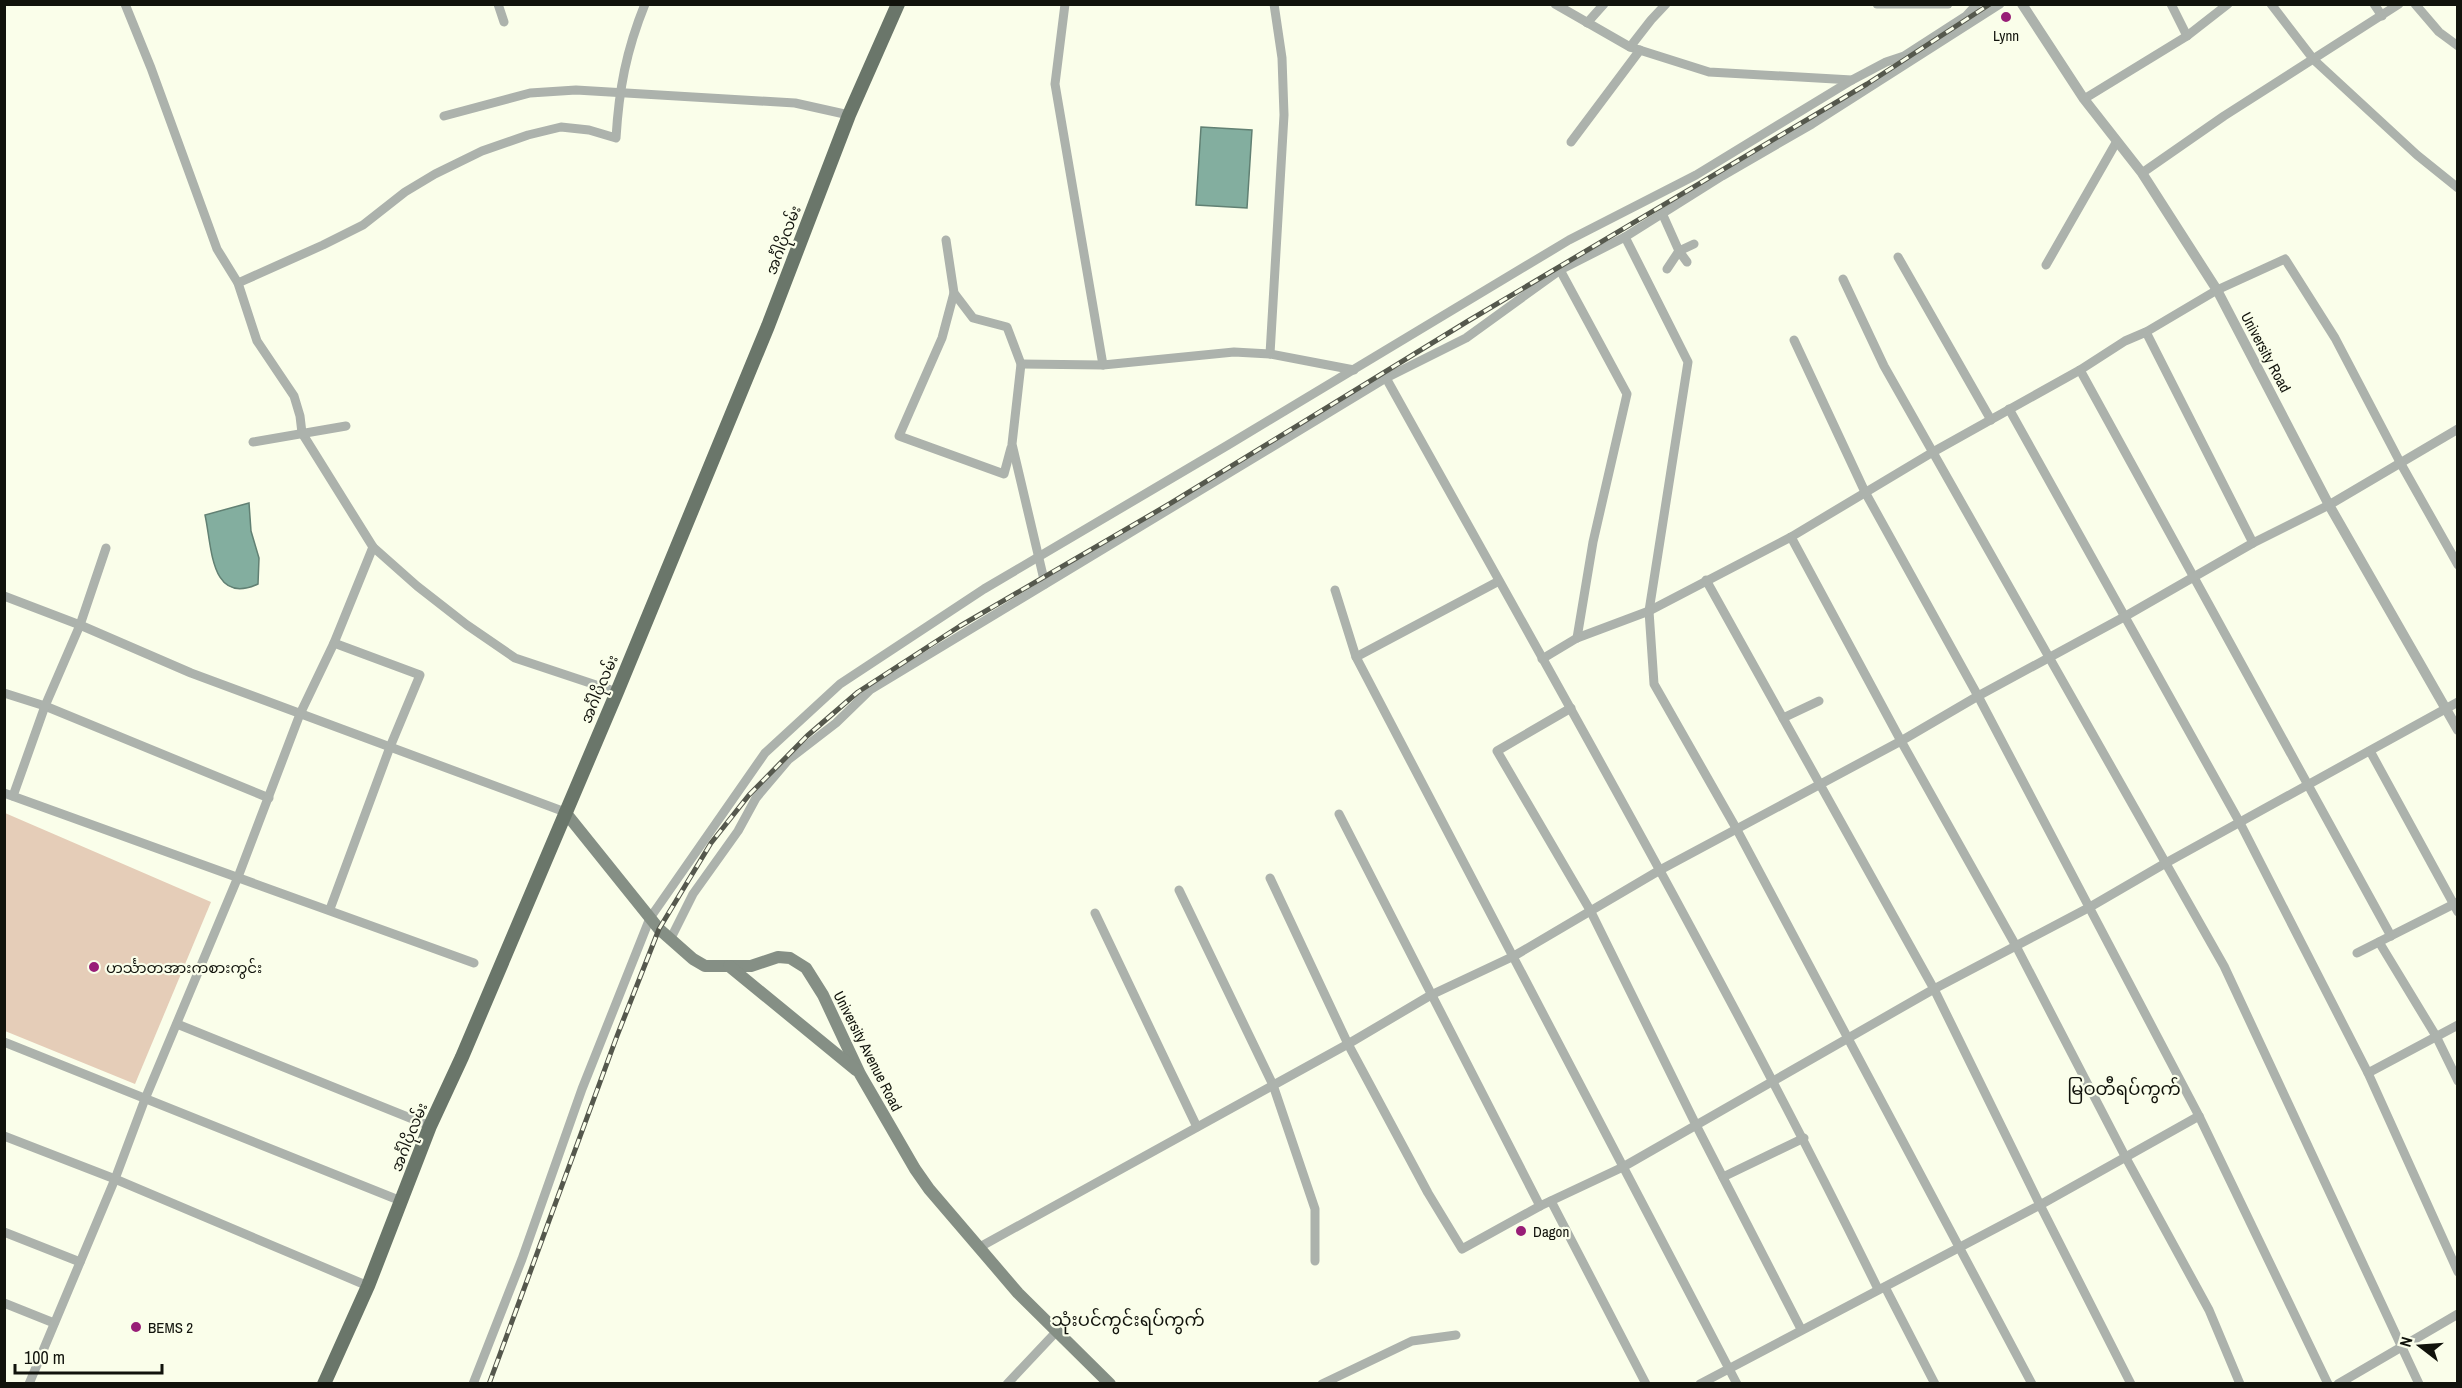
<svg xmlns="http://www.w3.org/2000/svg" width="2462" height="1388" font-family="'Archivo Narrow','Noto Sans Myanmar',sans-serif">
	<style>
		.green { fill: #e5cdb8 }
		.water { fill: #83ae9f; stroke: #618073; stroke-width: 1.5 }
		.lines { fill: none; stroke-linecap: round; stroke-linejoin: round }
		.minor { stroke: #acb2ac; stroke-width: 9 }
		.tertiary { stroke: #acb2ac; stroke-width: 10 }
		.secondary { stroke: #858f85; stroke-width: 12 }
		.primary { stroke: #6a766a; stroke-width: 14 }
		.rail-casing { stroke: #55584d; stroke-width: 5 }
		.rail { stroke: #fafeea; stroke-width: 3; stroke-dasharray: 9; stroke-linecap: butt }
		.poi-dot { fill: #981e77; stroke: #fafeea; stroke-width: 2 }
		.labels { text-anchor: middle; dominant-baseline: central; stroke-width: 4.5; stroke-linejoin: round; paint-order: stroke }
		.poi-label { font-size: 15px; fill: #11130c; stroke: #fafeea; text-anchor: start }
		.street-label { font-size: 15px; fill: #11130c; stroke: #fafeea }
		.quarter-label { font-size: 18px; fill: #11130c; stroke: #fafeea }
	</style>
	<rect width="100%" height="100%" fill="#fafeea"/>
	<!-- green -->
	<path class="green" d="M5,813L211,902L135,1084L5,1031Z"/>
	<!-- water -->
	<g class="water">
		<path d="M1201,127L1252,130L1247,208L1196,205Z"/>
		<path d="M249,503L251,531L259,558L258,584C210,606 212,546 205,515Z"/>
	</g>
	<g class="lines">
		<!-- minor -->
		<g class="minor">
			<path d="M125,4L151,68L217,249L238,283L257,341L294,396L300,416L302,433L373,547L417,586L467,625L515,658L617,692"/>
			<path d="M498,4L504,22"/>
			<path d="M1065,4L1055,84L1103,365"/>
			<path d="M1555,4L1630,47L1709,72L1852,80L1886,62L1904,56L1966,16L1977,4"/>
			<path d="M1877,4H1948"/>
			<path d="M2171,4L2187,36"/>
			<path d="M2271,4L2314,60L2417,155L2458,188"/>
			<path d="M2374,4L2382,16"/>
			<path d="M2415,4L2439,32L2458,46"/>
			<path d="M1587,23L1604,4"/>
			<path d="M1630,47L1651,20L1666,4"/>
			<path d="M2084,99L2187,36L2228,4"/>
			<path d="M444,116L530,93L576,90L795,103L849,115"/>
			<path d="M1571,142L1640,50"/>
			<path d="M2142,173L2224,116L2399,4"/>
			<path d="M1662,213L1679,251L1687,262"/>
			<path d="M1625,237L1688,362L1649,611L1654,684L1736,828L2032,1384"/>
			<path d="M946,240L954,293L973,318L1007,327L1021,364L1012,444L1045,584"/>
			<path d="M1898,257L1991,420"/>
			<path d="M2046,265L2117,141"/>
			<path d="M1667,269L1679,251L1694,244"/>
			<path d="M1560,270L1627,394L1593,542L1577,638"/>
			<path d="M1843,279L1884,366L2224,966L2419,1384"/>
			<path d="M238,283L323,245L363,225L405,192L435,174L482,151L528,135L561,127L589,130L616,138C619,89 626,51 645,4"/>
			<path d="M954,293L942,338L899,436L1004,474L1011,448"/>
			<path d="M2146,332L2253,543"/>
			<path d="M1794,340L1865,492L1978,696L2199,1116L2328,1384"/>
			<path d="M1270,354L1284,115L1282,58L1274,4"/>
			<path d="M1021,364L1103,365L1234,352L1270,354L1354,370"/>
			<path d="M2080,370L2391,936"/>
			<path d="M1386,378C1554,680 1726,979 1878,1289"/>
			<path d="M2009,409L2240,823L2368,1073L2458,1272"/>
			<path d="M253,442L346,426"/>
			<path d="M1791,537L1901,741L2016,946L2126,1158L2209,1310L2240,1384"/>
			<path d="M1706,580L1934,989L2040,1205L2131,1384"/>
			<path d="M1335,590L1356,657L1737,1384"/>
			<path d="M4,596L80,625L191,673L565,812"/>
			<path d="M1356,657L1499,581"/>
			<path d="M1542,659L1577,638L1649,611L1791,537L1933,452L2080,370L2125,341L2146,332L2217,290L2285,259L2335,338L2401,464L2458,565"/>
			<path d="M4,693L45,706L269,798"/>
			<path d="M1571,708L1497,751L1590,910L1696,1125L1801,1329"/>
			<path d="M1783,718L1819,701"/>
			<path d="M2370,751L2458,912"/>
			<path d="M4,793L474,963"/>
			<path d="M13,796L45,706L80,625L106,548"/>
			<path d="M1339,814L1540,1206"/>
			<path d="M1270,878L1348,1044L1428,1193L1462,1249L1540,1206L1623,1167L1934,989L2090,907L2164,864L2458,702"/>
			<path d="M1179,890L1273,1085L1315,1209V1261"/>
			<path d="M330,909L390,747L420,675L334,643"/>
			<path d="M1095,913L1197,1127"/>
			<path d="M670,940L693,894L738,831L756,798L788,760L836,723L870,690L1386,378L1466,338L1560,270L1625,237L1722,176L1812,124L2000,4"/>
			<path d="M2379,942L2436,1036L2458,1081"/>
			<path d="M2357,953L2458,902"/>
			<path d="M177,1024L430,1126"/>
			<path d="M4,1042L401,1201"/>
			<path d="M2368,1073L2458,1025"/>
			<path d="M4,1136L115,1179L368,1286"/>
			<path d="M1723,1177L1804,1138"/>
			<path d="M1551,1201L1646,1384"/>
			<path d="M4,1232L80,1262"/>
			<path d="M978,1248L1348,1044L1431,995L1514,956L1660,870L1901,741L1978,696L2124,617L2253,543L2329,505L2458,429"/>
			<path d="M1885,1287L1935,1384"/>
			<path d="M4,1303L54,1323"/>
			<path d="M29,1384L115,1179L145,1099L238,877L300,714L334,643L373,547"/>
			<path d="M473,1384L522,1259L582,1089L650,918L765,753L840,684L984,589L1228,445L1569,240L1696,175L1852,80"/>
			<path d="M1007,1384L1056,1332"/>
			<path d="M1322,1384L1412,1341L1456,1335"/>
			<path d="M1700,1384L2040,1205L2199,1116"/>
			<path d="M2338,1384L2458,1314"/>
		</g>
		<!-- tertiary -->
		<path class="tertiary" d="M2022,4L2084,99L2142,173L2217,290L2329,505L2458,730"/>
		<!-- secondary -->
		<g class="secondary">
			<path d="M565,812L659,929L693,959L705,966H751L778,957L790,958L806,968L823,995L860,1074L915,1169L929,1189L1018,1293L1110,1384"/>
			<path d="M729,966L856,1070"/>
		</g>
		<!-- primary -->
		<path class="primary" d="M324,1384L368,1286L430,1126L462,1057L617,692L768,326L849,115L898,4"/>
		<defs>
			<path id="rail" d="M489,1384L617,1036L659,929L711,843L749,795L807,736L858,692L960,626L1171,503L1468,321L1867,84L1990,4"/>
		</defs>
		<!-- rail casing -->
		<use href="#rail" class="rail-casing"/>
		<!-- rail -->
		<use href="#rail" class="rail"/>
	</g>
	<!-- markers -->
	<g class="poi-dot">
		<circle cx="2006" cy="17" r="6"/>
		<circle cx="94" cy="967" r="6"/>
		<circle cx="1521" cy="1231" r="6"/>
		<circle cx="136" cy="1327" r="6"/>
	</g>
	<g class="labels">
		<!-- poi labels -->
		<g class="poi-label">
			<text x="2006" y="35" text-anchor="middle">Lynn</text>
			<text x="106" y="967">ဟင်္သာတအားကစားကွင်း</text>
			<text x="1533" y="1231">Dagon</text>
			<text x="148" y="1327">BEMS 2</text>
		</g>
		<!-- street labels -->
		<g class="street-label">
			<text transform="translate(783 240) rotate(-69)">အင်္ဂါပိုလမ်း</text>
			<text transform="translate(2266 352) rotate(62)">University Road</text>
			<text transform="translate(599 689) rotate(-67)">အင်္ဂါပိုလမ်း</text>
			<text transform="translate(868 1051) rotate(63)">University Avenue Road</text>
			<text transform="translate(409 1137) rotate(-68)">အင်္ဂါပိုလမ်း</text>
		</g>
		<!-- quarter labels -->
		<g class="quarter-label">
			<text x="2124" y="1088">မြဝတီရပ်ကွက်</text>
			<text x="1128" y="1319">သုံးပင်ကွင်းရပ်ကွက်</text>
		</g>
	</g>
	<!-- border -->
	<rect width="2462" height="1388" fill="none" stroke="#11130c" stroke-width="12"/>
	<!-- north arrow -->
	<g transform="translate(2420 1346) rotate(287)" stroke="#fafeea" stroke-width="4.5" paint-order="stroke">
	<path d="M0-4.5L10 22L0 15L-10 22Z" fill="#11130c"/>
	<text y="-9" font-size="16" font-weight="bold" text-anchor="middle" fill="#11130c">N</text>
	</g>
	<!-- scale -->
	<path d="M15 1364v9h147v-9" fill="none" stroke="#11130c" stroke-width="3"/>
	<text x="24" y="1364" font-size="18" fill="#11130c" stroke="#fafeea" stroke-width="4.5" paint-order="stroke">100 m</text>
</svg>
